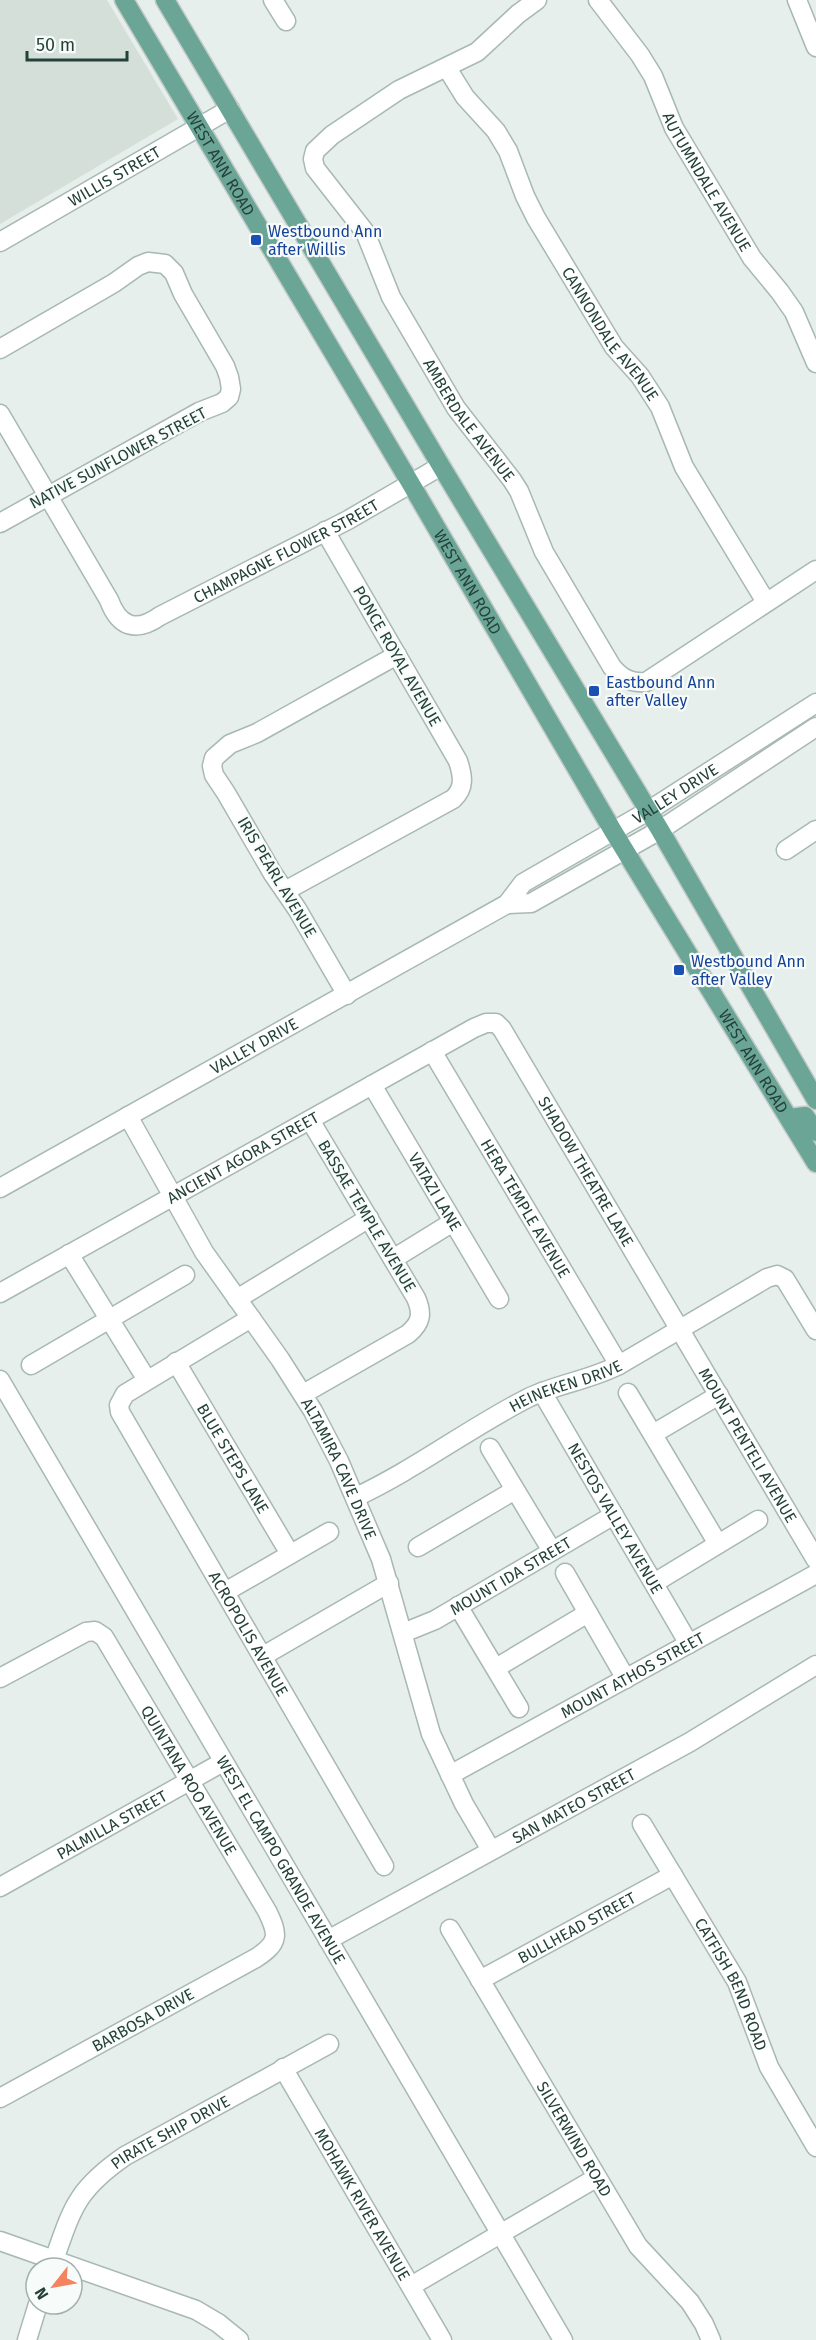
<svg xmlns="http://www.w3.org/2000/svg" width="816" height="2340" font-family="'Fira Sans',sans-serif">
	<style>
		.built { fill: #d4dfda }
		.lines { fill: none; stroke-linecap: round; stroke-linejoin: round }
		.minor-casing { stroke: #a8b8b2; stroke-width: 21 }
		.major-casing { stroke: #c2cac8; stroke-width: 21 }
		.minor { stroke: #fff; stroke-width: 18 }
		.major { stroke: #6aa596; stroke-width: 18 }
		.transit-dot { fill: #1a4fb4; stroke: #f7fbf9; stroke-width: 2 }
		.labels { text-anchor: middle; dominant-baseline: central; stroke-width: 4.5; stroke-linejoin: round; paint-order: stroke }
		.street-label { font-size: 16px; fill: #24423a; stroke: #f7fbf9 }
		.transit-label { font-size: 16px; fill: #164399; stroke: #f7fbf9; text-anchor: start }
	</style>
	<rect width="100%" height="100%" fill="#e6efeb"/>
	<!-- built -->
	<path class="built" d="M0,0H107L178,119L0,224Z"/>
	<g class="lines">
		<defs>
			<g id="minor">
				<path d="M273,0L286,21"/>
				<path id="s1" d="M537,0L518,14L477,52L399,90L332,135L315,151L313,159L315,168L365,232L391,297L456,408L512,480L519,491L544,552L612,667C622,679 631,683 646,682L816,570"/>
				<path id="s2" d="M598,0L640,55L653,76L674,128L752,258L780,292L794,312L816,363"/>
				<path d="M797,0L816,47"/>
				<path id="s3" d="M447,68L465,97L496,131L508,151L525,196L536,218L614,347L640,376L660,407L684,467L766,602"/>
				<path id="s4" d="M0,242L230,109"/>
				<path d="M0,349L114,283L138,266L148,262L165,264L174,273L183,294L225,366L229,377L231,389L229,397L222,403L199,412L0,523"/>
				<path id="s5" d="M0,414L109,600C119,627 136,633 160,616L348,520L441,466"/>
				<path d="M786,850L816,830"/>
				<path d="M285,891L453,799C465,788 463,776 458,761L325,531"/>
				<path d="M507,904L531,903L660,830L816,727"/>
				<path d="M347,995L297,909L273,874L226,793L214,775L212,766L214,758L230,744L257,733L397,655"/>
				<path id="s6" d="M432,1051L619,1365"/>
				<path id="s7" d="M372,1085L499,1299"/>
				<path id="s8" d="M128,1116L204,1252L280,1359L313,1411L339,1461L381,1559L431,1734L464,1804L491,1850"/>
				<path id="s9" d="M0,1188L507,904L523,883L648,811L816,703"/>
				<path d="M69,1254L147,1380"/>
				<path d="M393,1259L453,1222"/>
				<path id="s10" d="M0,1293L474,1028L486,1023H496L502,1029L816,1560"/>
				<path d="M237,1299L369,1218"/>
				<path id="s11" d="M251,1318L125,1394L119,1405L120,1412L384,1866"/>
				<path id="s12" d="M176,1362L290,1554"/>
				<path d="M31,1365L185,1275"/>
				<path id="s13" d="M0,1380L563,2340"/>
				<path id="s14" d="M542,1392L689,1644"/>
				<path d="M628,1393L718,1544"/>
				<path d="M303,1394L408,1334C421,1323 423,1314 416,1298L310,1120"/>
				<path d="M653,1434L719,1395"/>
				<path d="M490,1448L552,1551"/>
				<path id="s15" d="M356,1497C416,1469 469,1428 528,1398C557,1384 590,1380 619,1365L767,1278L777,1275L785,1279L816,1330"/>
				<path d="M418,1547L515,1490"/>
				<path d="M565,1573L626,1679"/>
				<path d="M654,1583L758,1520"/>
				<path d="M225,1592L329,1532"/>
				<path d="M458,1606L519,1708"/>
				<path id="s16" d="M403,1633L435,1620L614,1515"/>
				<path d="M263,1656L389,1583"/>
				<path d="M496,1668L588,1613"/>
				<path id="s17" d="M0,1678L86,1632L95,1631L104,1637L267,1911C279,1935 279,1943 256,1958L0,2098"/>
				<path id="s18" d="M450,1775L816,1574"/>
				<path id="s19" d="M642,1824L737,1982L769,2067L816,2147"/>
				<path id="s20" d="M0,1887L223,1762"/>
				<path id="s21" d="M450,1929L638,2246L690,2302L704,2324L711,2340"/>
				<path id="s22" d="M328,1940L690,1742L816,1665"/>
				<path id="s23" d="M480,1980L673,1875"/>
				<path id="s24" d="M283,2068L442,2340"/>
				<path d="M0,2241L196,2310L218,2323L239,2340"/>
				<path id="s25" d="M51,2268C72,2211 73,2192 125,2156L329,2044"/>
				<path d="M411,2286L596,2178"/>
				<path d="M27,2340L38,2304"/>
			</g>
			<g id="major">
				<path id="s26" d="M124,0L411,484L613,831L816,1163"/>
				<path d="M165,0L441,466L660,830L816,1100"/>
				<path d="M790,1118L805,1116L816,1132"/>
			</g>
		</defs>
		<!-- minor casing -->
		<use href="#minor" class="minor-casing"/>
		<!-- major casing -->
		<use href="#major" class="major-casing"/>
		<!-- minor -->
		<use href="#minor" class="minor"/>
		<!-- major -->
		<use href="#major" class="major"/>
	</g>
	<!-- markers -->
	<g class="transit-dot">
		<rect x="250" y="234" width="12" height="12" rx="3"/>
		<rect x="588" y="685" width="12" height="12" rx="3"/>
		<rect x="673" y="964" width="12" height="12" rx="3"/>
	</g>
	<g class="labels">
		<!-- street labels -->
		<g class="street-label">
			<text stroke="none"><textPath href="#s26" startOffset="190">WEST ANN ROAD</textPath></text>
			<text stroke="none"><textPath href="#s4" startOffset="132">WILLIS STREET</textPath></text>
			<text stroke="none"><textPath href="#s2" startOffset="213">AUTUMNDALE AVENUE</textPath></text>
			<text stroke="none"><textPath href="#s3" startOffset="314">CANNONDALE AVENUE</textPath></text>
			<text stroke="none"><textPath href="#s1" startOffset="585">AMBERDALE AVENUE</textPath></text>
			<text transform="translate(118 458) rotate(-28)">NATIVE SUNFLOWER STREET</text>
			<text stroke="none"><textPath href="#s5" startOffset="423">CHAMPAGNE FLOWER STREET</textPath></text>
			<text stroke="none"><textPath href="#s26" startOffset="676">WEST ANN ROAD</textPath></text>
			<text transform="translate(397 656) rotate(60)">PONCE ROYAL AVENUE</text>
			<text stroke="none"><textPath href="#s9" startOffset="784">VALLEY DRIVE</textPath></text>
			<text transform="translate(277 877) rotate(59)">IRIS PEARL AVENUE</text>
			<text stroke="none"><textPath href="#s9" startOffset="291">VALLEY DRIVE</textPath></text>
			<text stroke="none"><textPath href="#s26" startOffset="1234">WEST ANN ROAD</textPath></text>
			<text stroke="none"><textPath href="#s10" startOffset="278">ANCIENT AGORA STREET</textPath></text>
			<text stroke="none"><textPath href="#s10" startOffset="740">SHADOW THEATRE LANE</textPath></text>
			<text stroke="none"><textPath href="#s7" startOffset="124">VATAZI LANE</textPath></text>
			<text stroke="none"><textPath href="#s6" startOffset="183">HERA TEMPLE AVENUE</textPath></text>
			<text transform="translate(367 1216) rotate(59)">BASSAE TEMPLE AVENUE</text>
			<text stroke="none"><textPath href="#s15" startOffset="238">HEINEKEN DRIVE</textPath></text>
			<text stroke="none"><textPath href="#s10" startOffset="1058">MOUNT PENTELI AVENUE</textPath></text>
			<text stroke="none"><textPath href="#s12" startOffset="112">BLUE STEPS LANE</textPath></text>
			<text stroke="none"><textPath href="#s8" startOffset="412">ALTAMIRA CAVE DRIVE</textPath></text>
			<text stroke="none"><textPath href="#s14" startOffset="146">NESTOS VALLEY AVENUE</textPath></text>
			<text stroke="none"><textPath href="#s16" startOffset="122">MOUNT IDA STREET</textPath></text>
			<text stroke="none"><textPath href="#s11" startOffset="423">ACROPOLIS AVENUE</textPath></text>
			<text stroke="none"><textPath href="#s18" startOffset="208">MOUNT ATHOS STREET</textPath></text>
			<text stroke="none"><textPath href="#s17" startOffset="284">QUINTANA ROO AVENUE</textPath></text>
			<text stroke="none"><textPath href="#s22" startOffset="280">SAN MATEO STREET</textPath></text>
			<text stroke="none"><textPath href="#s20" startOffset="128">PALMILLA STREET</textPath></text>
			<text stroke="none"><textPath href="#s13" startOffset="556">WEST EL CAMPO GRANDE AVENUE</textPath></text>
			<text stroke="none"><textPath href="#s23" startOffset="110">BULLHEAD STREET</textPath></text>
			<text stroke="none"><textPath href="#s19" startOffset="184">CATFISH BEND ROAD</textPath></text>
			<text transform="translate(143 2020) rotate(-29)">BARBOSA DRIVE</text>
			<text stroke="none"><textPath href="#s25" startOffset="189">PIRATE SHIP DRIVE</textPath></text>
			<text stroke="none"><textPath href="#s21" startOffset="244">SILVERWIND ROAD</textPath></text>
			<text stroke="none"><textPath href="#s24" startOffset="158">MOHAWK RIVER AVENUE</textPath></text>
		</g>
		<!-- transit labels -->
		<g class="transit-label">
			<text x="268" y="231">Westbound Ann<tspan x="268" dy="18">after Willis</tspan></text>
			<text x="606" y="682">Eastbound Ann<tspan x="606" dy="18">after Valley</tspan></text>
			<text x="691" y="961">Westbound Ann<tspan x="691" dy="18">after Valley</tspan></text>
		</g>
	</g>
	<!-- north arrow -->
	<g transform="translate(54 2286) rotate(239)"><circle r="28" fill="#f7fbf9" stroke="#a3b1ad" stroke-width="1.5"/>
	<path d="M0-4.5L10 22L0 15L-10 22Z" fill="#f4845f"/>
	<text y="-9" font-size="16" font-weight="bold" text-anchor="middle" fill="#24423a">N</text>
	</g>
	<!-- scale -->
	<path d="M27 51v9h100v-9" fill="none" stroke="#24423a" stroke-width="3"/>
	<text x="36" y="51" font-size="18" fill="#24423a" stroke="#f7fbf9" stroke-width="4.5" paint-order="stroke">50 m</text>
</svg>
